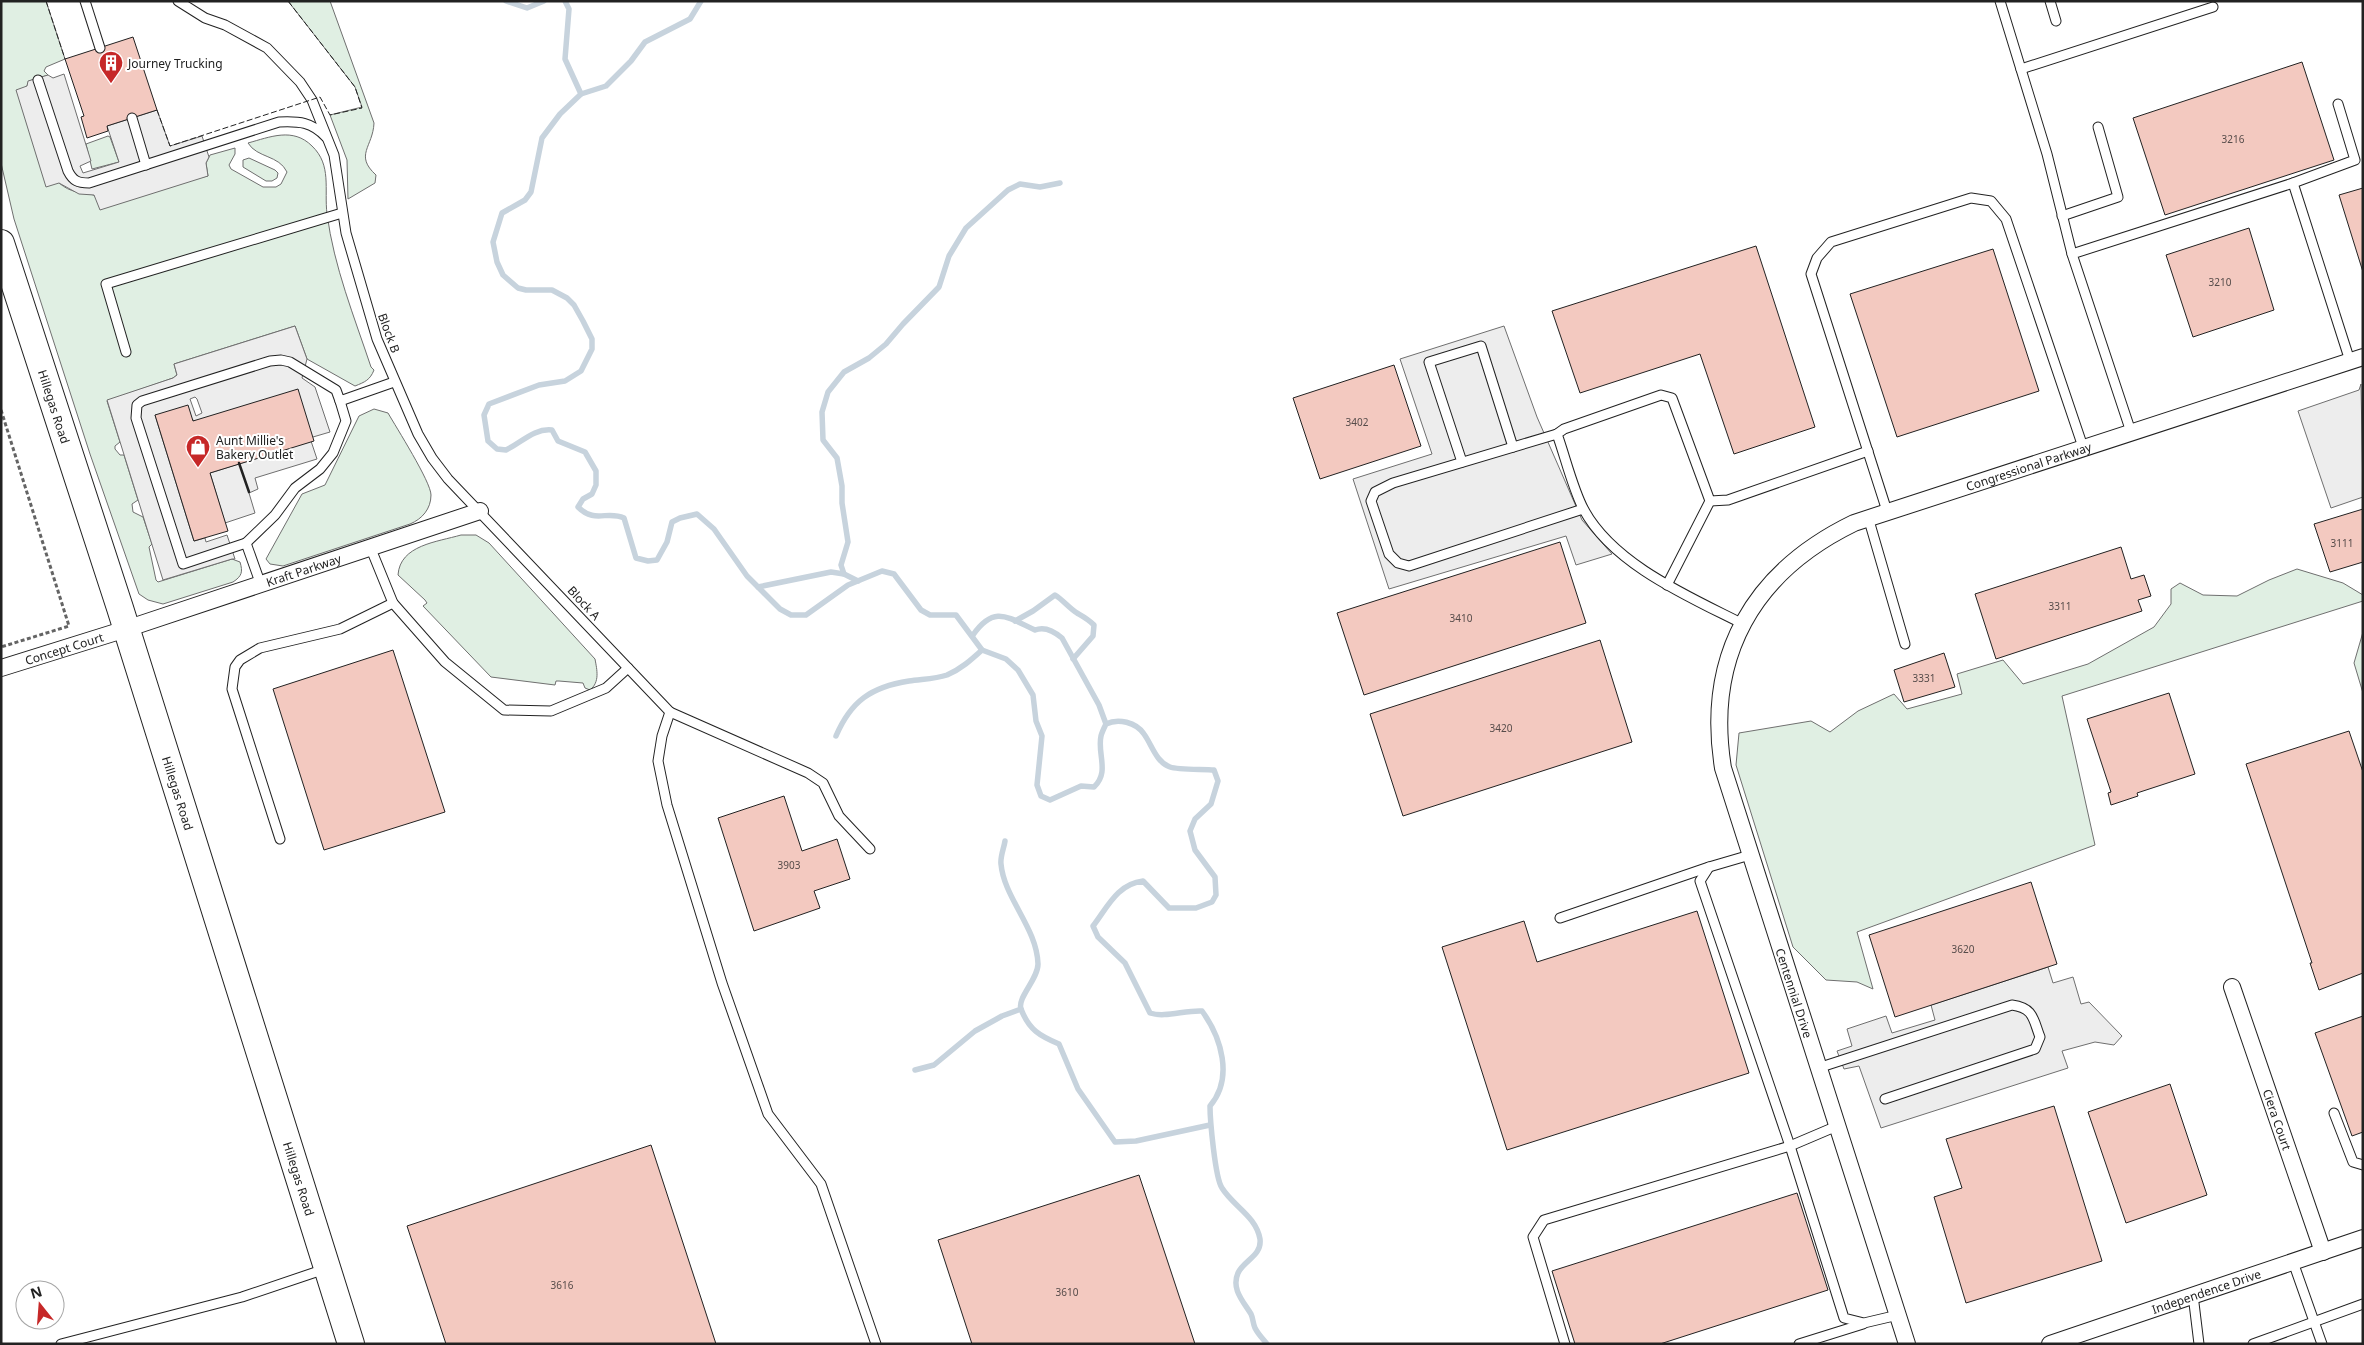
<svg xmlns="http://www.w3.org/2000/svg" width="2364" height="1345" font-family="'Noto Sans',sans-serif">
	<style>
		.green { fill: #e0efe3; stroke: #6f6f6f }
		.parking { fill: #ededed; stroke: #6f6f6f; fill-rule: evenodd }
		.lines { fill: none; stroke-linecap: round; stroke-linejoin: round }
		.stream { stroke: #c7d3dd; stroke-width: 5.5 }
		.building { fill: #f3c9c0; stroke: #222 }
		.service-casing { stroke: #222; stroke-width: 11 }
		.minor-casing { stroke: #222; stroke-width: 18 }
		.primary-casing { stroke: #222; stroke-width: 28 }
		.path { stroke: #646464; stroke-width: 3; stroke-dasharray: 4 2.5; stroke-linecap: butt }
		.service { stroke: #fff; stroke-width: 9 }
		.minor { stroke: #fff; stroke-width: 16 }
		.primary { stroke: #fff; stroke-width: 26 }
		.fence { stroke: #222; stroke-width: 1; stroke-dasharray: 6 2.5; stroke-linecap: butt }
		.wall { stroke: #222; stroke-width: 2.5 }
		.labels { text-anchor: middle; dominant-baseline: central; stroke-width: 4; stroke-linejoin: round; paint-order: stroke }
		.number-label { font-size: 10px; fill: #564c4a }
		.poi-label { font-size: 12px; fill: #222; stroke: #fff; text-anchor: start }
		.street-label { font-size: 12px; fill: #222; stroke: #fff }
	</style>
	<rect width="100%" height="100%" fill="#fff"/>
	<!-- green -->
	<g class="green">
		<path d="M1,1H46L65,59L46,67L44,71L48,75L29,81L27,86L59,183C71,193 80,192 94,195L96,198L208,176L206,163L210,155L235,148V154L229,165L231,169L263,187H276L281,184L287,172C279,155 257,158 248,143C270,137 293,127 312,146C332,165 324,189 327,214C334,267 354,316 371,367L374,370C370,380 365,382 355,386L307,359L295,326L174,364L177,375L173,378L107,401L120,442L115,446V449L120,455H124L138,500L132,504L133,512L143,517L152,544L149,547L156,580L158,582L232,559L240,562C243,572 242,576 233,582L163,604L148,600L139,594L90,454L14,219L1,163Z"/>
		<path d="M288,1H330L374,123C373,147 354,155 376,175L375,183L348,199L347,160L330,115L362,107L355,87Z"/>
		<path d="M108,136L110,137L119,162L92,169L86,144Z"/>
		<path d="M249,158L275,170L278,173L277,178L272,181H266L243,167V160Z"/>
		<path d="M374,409L388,413C396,427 431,482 431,495C431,509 422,519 410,524L283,566L270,564L266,559L302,494L325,485L359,416Z"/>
		<path d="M461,535H476L489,543L595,659C597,670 600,682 590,690L585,688L583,683L559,681H556L555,685L491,677L423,606L427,603L425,600L398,575C400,545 437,542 461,535Z"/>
		<path d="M2297,569L2343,583L2363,595V601L2062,696L2095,845L1857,932L1873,989L1857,982L1826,980L1793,947L1736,765L1739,733L1811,721L1830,732L1858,711L1894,694L1907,709L1962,694L1957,674L2003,660L2023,684L2088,664L2154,627L2171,604V589L2180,583L2203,595L2237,596L2269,580Z"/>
		<path d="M2363,632V693L2354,663Z"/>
	</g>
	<!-- parking -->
	<g class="parking">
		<path d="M64,74L91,161L80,166L83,173L119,162L107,126L157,110L170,146L202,136L209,157L206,163L208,176L100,210L94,195L79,194L59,183L46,187L16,90L27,86L28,81L48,75L53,78Z"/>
		<path d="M295,326L307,359L302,378L315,387L330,432L313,437L155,415L194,541L205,538L206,542L227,535L235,559H232L163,580L107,400L173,378L177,375L174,364ZM195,397L197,399L202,413L196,416L190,399Z"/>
		<path d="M1504,326L1537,417L1582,520L1612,554L1576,565L1566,536L1389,589L1353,479L1432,454L1400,359Z"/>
		<path d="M2361,384L2363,497L2331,508L2298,411L2359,390Z"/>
		<path d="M311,441L317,459L255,478L258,489L249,493L255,513L225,523L210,473Z"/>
		<path d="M2048,967L2053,983L2073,977L2081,1004L2089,1002L2122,1036L2114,1045L2095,1042L2062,1051L2068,1068L1881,1128L1859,1066L1844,1069L1837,1051L1852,1046L1847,1029L1886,1016L1892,1033L1935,1020L1931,1005Z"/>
	</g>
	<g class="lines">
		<!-- stream -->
		<g class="stream">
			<path d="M506,1L527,8L544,1"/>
			<path d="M565,1L569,9L565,59L581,94L560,114L542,138L531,192L525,200L502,213L493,242L497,262L503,275L518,288L526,290H552L567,298L574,305L583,321L592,339V349L581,371L565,381L539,385L489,404L484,415L488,441L497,449L506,450C521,443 534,428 552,430L558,441L585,452L596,471V485L592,494L583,499L578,507C595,524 607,510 624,518L636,558L648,561L657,560L667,542L672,522L680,518L697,514L714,529L747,576L780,609L791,615H806L848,585L882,571L894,574L921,610L930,615H956L982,650L1006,659L1018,670L1033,695L1036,721L1042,736L1037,785L1041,796L1050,800L1081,786L1094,787C1110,772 1097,754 1101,736C1102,732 1104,728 1106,724C1118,718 1136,722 1144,734C1152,745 1156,762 1170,767C1178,770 1204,769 1214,770L1218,781L1211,804L1195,819L1190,831L1195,850L1215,877L1216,895L1212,902L1196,908H1169L1143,881C1117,884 1107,908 1093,926L1098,937L1125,963L1150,1013C1165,1018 1185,1010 1202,1011C1221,1037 1234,1078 1210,1106C1210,1119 1215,1178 1222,1188C1233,1206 1256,1216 1260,1239C1262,1256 1244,1260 1238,1273C1231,1289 1243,1301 1251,1314C1253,1318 1253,1324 1255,1328C1258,1334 1263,1339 1267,1344"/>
			<path d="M581,94L606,86L631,61L645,42L690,19L701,1"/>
			<path d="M844,574L841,565L848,542L842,503V486L837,458L823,440L822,412L828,392L844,372L869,358L886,344L903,324L939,287L949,256L966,228L1008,190L1020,184L1040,187L1060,183"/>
			<path d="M758,587L831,572L844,574L858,581"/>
			<path d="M1015,621L1033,611L1055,595C1063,600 1069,608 1077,613C1084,617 1088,619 1094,625L1093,636L1073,659"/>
			<path d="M973,635C994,605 1007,617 1035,630C1045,626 1055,632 1062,638L1099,705L1106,724"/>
			<path d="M836,736C851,701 871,687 909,681C922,679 935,679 947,675C961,669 971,660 982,650"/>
			<path d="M1005,841C1004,848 1000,857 1001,864C1004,898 1037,928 1038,964C1038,979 1017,998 1021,1009C1029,1030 1040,1036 1059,1044L1078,1089L1115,1142L1136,1141L1210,1125"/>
			<path d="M915,1070L934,1065L975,1031L1002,1016L1021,1009"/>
		</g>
	</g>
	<!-- building -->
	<g class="building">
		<path d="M133,37L157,110L107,126L108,131L87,138L81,117L84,116L65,59Z"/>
		<path d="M2302,62L2334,160L2165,215L2133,118Z"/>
		<path d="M2363,188V272L2339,195Z"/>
		<path d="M2249,228L2274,310L2193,337L2166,255Z"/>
		<path d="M1756,246L1815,427L1734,454L1700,354L1580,393L1552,311Z"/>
		<path d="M1993,249L2039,391L1897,437L1850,294Z"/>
		<path d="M1394,365L1421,446L1320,479L1293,398Z"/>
		<path d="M298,389L314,441L210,473L228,531L194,541L155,415L188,405L193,421Z"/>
		<path d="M2363,509V562L2330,572L2314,524Z"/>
		<path d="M1560,542L1586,623L1364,695L1337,613Z"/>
		<path d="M2121,547L2131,579L2144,575L2151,596L2138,600L2142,611L1996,659L1975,594Z"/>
		<path d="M1600,640L1632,742L1403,816L1370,714Z"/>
		<path d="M393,650L445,812L324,850L273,689Z"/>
		<path d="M1944,653L1955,687L1904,702L1894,670Z"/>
		<path d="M2169,693L2195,774L2137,793L2138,796L2111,805L2108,793L2111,792L2087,719Z"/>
		<path d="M2349,731L2363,772V973L2319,990L2310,963H2312L2246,764Z"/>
		<path d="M784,796L802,851L837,839L850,879L814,891L820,908L754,931L718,818Z"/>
		<path d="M2031,882L2057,964L1895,1017L1869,935Z"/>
		<path d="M1697,911L1749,1073L1507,1150L1442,947L1524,921L1537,962Z"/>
		<path d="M2363,1016V1132L2352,1136L2315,1033Z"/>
		<path d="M2170,1084L2207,1195L2126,1223L2088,1112Z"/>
		<path d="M2054,1106L2102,1261L1966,1303L1934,1197L1962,1188L1946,1139Z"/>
		<path d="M651,1145L716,1344H446L407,1226Z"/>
		<path d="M1139,1175L1195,1344H972L938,1240Z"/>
		<path d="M1797,1193L1828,1290L1660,1344H1575L1552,1271Z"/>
	</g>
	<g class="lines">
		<defs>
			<g id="service">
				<path d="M85,1L100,48"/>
				<path d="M178,1L205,18L225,25L267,48L300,82L312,100L334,155L346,233L377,339L418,434L432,458L448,479L670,712L808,773L823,783L839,816L870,849"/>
				<path d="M2000,1L2047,154L2072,254"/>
				<path d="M2050,1L2056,21"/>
				<path d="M2021,69L2213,7"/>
				<path d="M38,80L68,171C73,181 78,183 89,183L279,122C299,121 312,122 326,137"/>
				<path d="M132,118L146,165"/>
				<path d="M2293,183L2355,160L2338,104"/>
				<path d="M2062,216L2118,197L2098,127"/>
				<path d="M126,352L106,284L342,213"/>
				<path d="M2131,432L2072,254L2293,183L2350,361"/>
				<path d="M1557,434L1393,483L1375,492L1371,501L1389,554L1398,563L1409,566L1583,509"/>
				<path d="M1462,462L1429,362L1481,346L1513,447"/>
				<path d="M1887,511L1811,274L1817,258L1831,242L1971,198L1991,201L2006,219L2083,447"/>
				<path d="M1868,517L1905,644"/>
				<path d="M246,543L275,515L295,488L320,469L333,453L346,421L340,401"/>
				<path d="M371,549L393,603L445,662L504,710L551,711L606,688L628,668"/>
				<path d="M261,585L246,543L183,564L136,418L137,405L142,401L270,361L281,360L290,362L336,390L340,401L394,382"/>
				<path d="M1667,585L1710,501"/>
				<path d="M1743,624C1690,597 1614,565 1584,510C1573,490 1565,456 1557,434L1564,429L1661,395L1672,398L1710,501L1728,500L1868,451"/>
				<path d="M670,712L662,736L658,761L667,805L722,983L768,1114L821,1184L876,1344"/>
				<path d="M280,839L232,689L235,667L240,660L260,648L340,629L393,603"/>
				<path d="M1709,867L1700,881L1790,1146L1844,1318L1864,1323L1898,1315"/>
				<path d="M1560,918L1709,867L1750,855"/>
				<path d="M1818,1068L2012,1005C2034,1008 2033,1019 2040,1037L2035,1049L1885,1099"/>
				<path d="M2334,1113L2353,1162L2363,1165"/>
				<path d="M2293,1262L2322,1344"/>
				<path d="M2193,1295L2199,1344"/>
				<path d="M61,1344L242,1297L325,1269"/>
				<path d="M1565,1344L1533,1237L1544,1220L1790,1146L1837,1126"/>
				<path d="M1799,1344L1863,1324"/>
				<path d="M2253,1344L2363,1304"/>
			</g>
			<g id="minor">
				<path id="s1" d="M1,668L126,629L480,511"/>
				<path id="s2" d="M2232,987L2323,1252"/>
				<path id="s3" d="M1907,1344L1723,768C1705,656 1753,572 1854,523L2363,357"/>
				<path id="s4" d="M2050,1344L2363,1238"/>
			</g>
			<g id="primary">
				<path id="s5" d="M1,243L120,608L351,1344"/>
			</g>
		</defs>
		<!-- service casing -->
		<use href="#service" class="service-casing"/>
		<!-- minor casing -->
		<use href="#minor" class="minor-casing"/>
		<!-- primary casing -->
		<use href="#primary" class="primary-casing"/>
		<!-- path -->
		<path class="path" d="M1,410L69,626L1,647"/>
		<!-- service -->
		<use href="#service" class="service"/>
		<!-- minor -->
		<use href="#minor" class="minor"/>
		<!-- primary -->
		<use href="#primary" class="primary"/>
		<!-- fence -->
		<g class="fence">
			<path d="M46,1L65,59"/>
			<path d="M157,110L170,146L320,97L330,115L362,108L355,87L288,1"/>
		</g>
		<!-- wall -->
		<path class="wall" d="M239,463L249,492"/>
	</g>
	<!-- icons -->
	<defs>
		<symbol id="building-pin" viewBox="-11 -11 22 30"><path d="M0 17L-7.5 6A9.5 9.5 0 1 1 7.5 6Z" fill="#c62828" stroke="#fff"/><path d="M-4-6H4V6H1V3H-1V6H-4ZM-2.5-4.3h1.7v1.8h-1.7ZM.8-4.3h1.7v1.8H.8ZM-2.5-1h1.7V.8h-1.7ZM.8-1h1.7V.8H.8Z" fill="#fff"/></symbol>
		<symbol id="shop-pin" viewBox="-11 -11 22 30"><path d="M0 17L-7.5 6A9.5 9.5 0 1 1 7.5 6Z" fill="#c62828" stroke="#fff"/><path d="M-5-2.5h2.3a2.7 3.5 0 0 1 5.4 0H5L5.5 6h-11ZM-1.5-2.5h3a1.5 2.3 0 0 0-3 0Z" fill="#fff"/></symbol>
	</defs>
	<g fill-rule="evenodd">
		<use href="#building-pin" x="97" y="49" width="28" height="38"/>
		<use href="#shop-pin" x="184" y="433" width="28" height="38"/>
	</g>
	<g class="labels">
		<!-- number labels -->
		<g class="number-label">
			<text x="2233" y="139">3216</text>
			<text x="2220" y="282">3210</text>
			<text x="1357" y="422">3402</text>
			<text x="2342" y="543">3111</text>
			<text x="2060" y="606">3311</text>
			<text x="1461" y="618">3410</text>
			<text x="1924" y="678">3331</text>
			<text x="1501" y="728">3420</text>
			<text x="789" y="865">3903</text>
			<text x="1963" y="949">3620</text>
			<text x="562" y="1285">3616</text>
			<text x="1067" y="1292">3610</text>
		</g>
		<!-- poi labels -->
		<g class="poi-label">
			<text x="128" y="63">Journey Trucking</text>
			<text x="216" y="440">Aunt Millie's<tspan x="216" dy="14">Bakery Outlet</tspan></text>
		</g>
		<!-- street labels -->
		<g class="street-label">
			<text transform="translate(389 333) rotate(70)">Block B</text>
			<text stroke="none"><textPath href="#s5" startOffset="172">Hillegas Road</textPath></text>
			<text stroke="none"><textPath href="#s3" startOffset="1089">Congressional Parkway</textPath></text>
			<text stroke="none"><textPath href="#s1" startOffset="318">Kraft Parkway</textPath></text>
			<text transform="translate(584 603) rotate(47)">Block A</text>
			<text stroke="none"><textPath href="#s1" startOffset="66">Concept Court</textPath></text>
			<text stroke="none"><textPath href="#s5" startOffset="578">Hillegas Road</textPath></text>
			<text transform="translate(1794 993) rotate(72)">Centennial Drive</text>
			<text stroke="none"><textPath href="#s2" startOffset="140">Ciera Court</textPath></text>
			<text stroke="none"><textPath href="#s5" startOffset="982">Hillegas Road</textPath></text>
			<text stroke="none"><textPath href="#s4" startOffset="165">Independence Drive</textPath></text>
		</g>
	</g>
	<!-- border -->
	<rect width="2364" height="1345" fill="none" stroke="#222222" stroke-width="5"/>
	<!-- north arrow -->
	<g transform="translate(40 1305) rotate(343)"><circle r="24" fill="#ffffff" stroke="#a7a7a7"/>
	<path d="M0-4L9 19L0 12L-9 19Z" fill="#c62828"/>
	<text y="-8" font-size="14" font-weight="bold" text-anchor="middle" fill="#222222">N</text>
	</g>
</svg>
